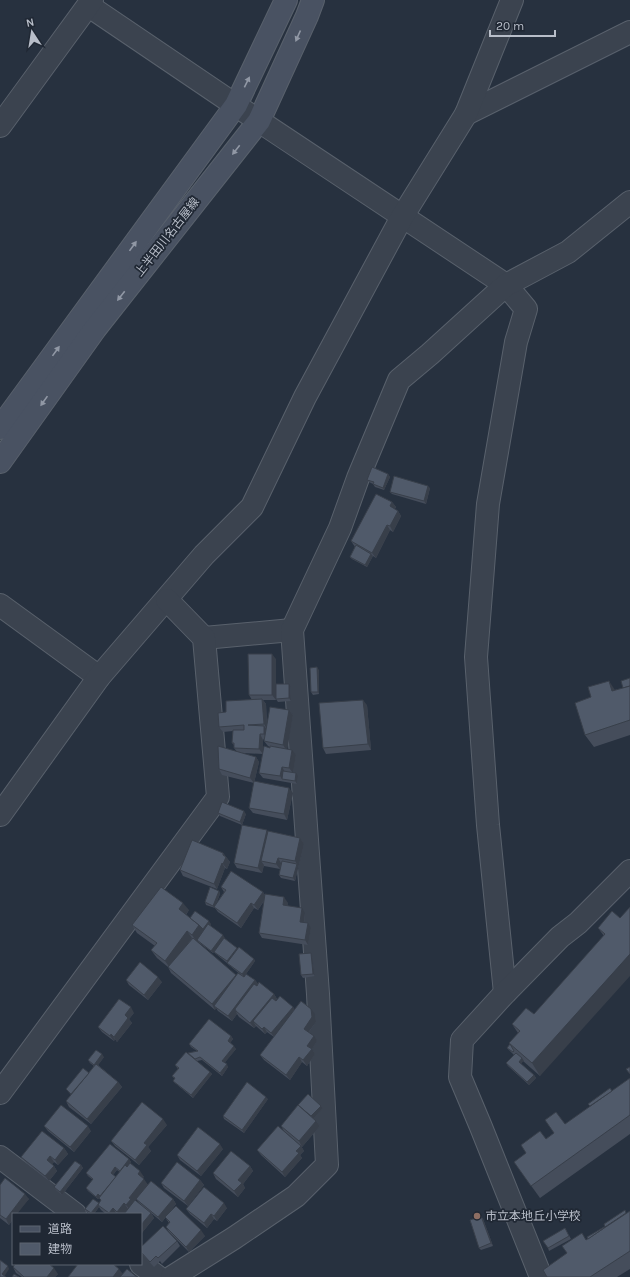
<svg xmlns="http://www.w3.org/2000/svg" width="630" height="1277" font-family="Karla,'Noto Sans JP',sans-serif">
	<style>
		.lines { fill: none; stroke-linecap: round; stroke-linejoin: round }
		.minor-casing { stroke: #59616c; stroke-width: 24 }
		.tertiary-casing { stroke: #59616c; stroke-width: 24 }
		.secondary-casing { stroke: #59616c; stroke-width: 24 }
		.minor { stroke: #3b434f; stroke-width: 22 }
		.tertiary { stroke: #3b434f; stroke-width: 22 }
		.secondary { stroke: #495262; stroke-width: 22 }
		.wall { fill: #454d5b; fill-rule: evenodd }
		.shaded-wall { fill: #383f4a }
		.building { fill: #505a6a; stroke: #383f4a }
		.oneway { fill: #9198a5 }
		.education-dot { fill: #8d6e63; stroke: #202834; stroke-width: 1.5 }
		.labels { text-anchor: middle; dominant-baseline: central; stroke-width: 3.5; stroke-linejoin: round; paint-order: stroke }
		.street-label { font-size: 12px; fill: #b8bec9; stroke: #202834 }
		.poi-label { font-size: 12px; fill: #b8bec9; stroke: #202834; text-anchor: start }
	</style>
	<rect width="100%" height="100%" fill="#27313f"/>
	<g class="lines">
		<defs>
			<g id="minor">
				<path d="M89,6L259,121L506,285L526,309L516,342L488,504L476,657L488,825L505,993"/>
				<path d="M466,114L630,32"/>
				<path d="M0,126L92,0"/>
				<path d="M0,605L99,677"/>
				<path d="M204,638L292,630"/>
				<path d="M0,815L99,677L204,555L252,507L305,397L402,217L466,114L512,0"/>
				<path d="M0,1093L218,797L204,638L167,600"/>
				<path d="M0,1157L75,1214"/>
				<path d="M141,1264L158,1277"/>
				<path d="M172,1277L234,1238L296,1196L327,1165L318,994L292,630L340,528L358,478L399,380L430,354L506,285L568,252L630,202"/>
			</g>
			<path id="tertiary" d="M541,1277L481,1127L460,1077L462,1040L505,993L560,937L578,923L630,871"/>
			<g id="secondary">
				<path d="M0,428L236,105L286,0"/>
				<path d="M0,462L95,329L259,121L307,16L313,0"/>
			</g>
		</defs>
		<!-- minor casing -->
		<use href="#minor" class="minor-casing"/>
		<!-- tertiary casing -->
		<use href="#tertiary" class="tertiary-casing"/>
		<!-- secondary casing -->
		<use href="#secondary" class="secondary-casing"/>
		<!-- minor -->
		<use href="#minor" class="minor"/>
		<!-- tertiary -->
		<use href="#tertiary" class="tertiary"/>
		<!-- secondary -->
		<use href="#secondary" class="secondary"/>
	</g>
	<!-- wall -->
	<g class="wall">
		<path d="M388,474L390,477L384,490L375,487L373,484L369,482L367,480Z"/>
		<path d="M430,488L426,504L392,494L390,492Z"/>
		<path d="M392,502L396,507L395,509L398,511L401,516L393,532L390,530L376,558L373,556L367,567L352,559L350,557L355,547L351,541Z"/>
		<path d="M276,659V684L290,686L291,701L278,702L276,699V687V700H263L266,704L267,725L289,710L293,715L287,749L296,755L293,773L298,776L297,784L263,778L259,773L263,754L242,753L256,757L259,762L254,783L222,775L219,769L237,752L234,748V745L232,743L233,731L223,732L219,727L226,712L252,700L249,695ZM264,739V741L268,746L270,747V748L263,751V740Z"/>
		<path d="M319,670V694L313,695L311,692Z"/>
		<path d="M630,678V735L594,747L585,735L615,690L623,688Z"/>
		<path d="M367,705L371,750L326,754L323,748Z"/>
		<path d="M293,793L287,820L253,813L249,808Z"/>
		<path d="M218,813L246,814L242,825L220,816Z"/>
		<path d="M268,831L300,838L304,844L295,881L281,878L279,875L282,863L280,869L264,866V865L262,873L237,868L234,863Z"/>
		<path d="M223,853L230,862L227,869L225,868L217,889L183,876L180,870Z"/>
		<path d="M221,887L263,892L265,895L288,903L287,906L305,913L304,923L311,928L308,945L262,938L259,933L264,901L258,910L254,908L241,928L218,912L215,908L206,905L205,902L219,891L220,894L216,904L224,892Z"/>
		<path d="M189,910L186,915L190,918L211,924L210,925L224,938L238,949L254,959L255,961L244,977L255,980L258,984L274,994L277,999L275,1001L293,1007L295,1010L315,1014L316,1022L309,1032L317,1041L312,1049L315,1054L307,1066L302,1062L290,1080L264,1060L260,1055L274,1037L267,1032L265,1034L256,1026L254,1028L239,1017L237,1014L232,1021L218,1011L216,1008L215,1010L171,973L168,967L157,958L151,950L155,946L137,933L132,925ZM197,942H198L213,953L214,952L216,954L227,963L229,965L241,975L236,976Z"/>
		<path d="M620,918L540,1076L523,1061L521,1064L534,1075L536,1078L529,1085L508,1066L506,1063L514,1055L507,1048L518,1033L512,1024L534,1014L604,936L598,928Z"/>
		<path d="M312,956L315,976L303,978L301,975Z"/>
		<path d="M126,980L162,982L148,1000L129,985Z"/>
		<path d="M134,1013L129,1019L132,1023L117,1042L115,1039L114,1041L102,1032L98,1027Z"/>
		<path d="M231,1036L233,1039L230,1043L236,1049L224,1063L228,1067L222,1076L202,1060L197,1061L212,1074L193,1098L175,1083L173,1081L175,1079L172,1076L178,1069L175,1065L190,1056L188,1053L197,1051L191,1047L189,1044Z"/>
		<path d="M104,1057L98,1065L118,1082L122,1087L91,1124L69,1107L66,1101L71,1095L66,1089L89,1073L94,1066L90,1063L88,1060Z"/>
		<path d="M630,1078V1134L540,1198L514,1162Z"/>
		<path d="M268,1099L244,1133L224,1119L223,1116Z"/>
		<path d="M321,1106L323,1108L313,1119L316,1121L320,1126L302,1147L284,1131L281,1126Z"/>
		<path d="M167,1125L148,1147L151,1151L139,1165L115,1146L111,1141Z"/>
		<path d="M44,1126L91,1131L74,1152L48,1131Z"/>
		<path d="M301,1146L304,1151L300,1155L302,1158L285,1177L261,1155L257,1150Z"/>
		<path d="M64,1148L68,1154L58,1165L54,1162L52,1164L54,1166L57,1171L49,1181L25,1162L21,1157Z"/>
		<path d="M223,1149L201,1176L180,1160L177,1155Z"/>
		<path d="M129,1159L131,1162L130,1163L144,1177L142,1178L148,1185L173,1199L176,1204L162,1222L151,1213L154,1218L141,1234V1214L128,1209L123,1214H117L116,1213V1214H106L101,1210L99,1207L94,1214H90L87,1212L85,1209L99,1203L101,1201L99,1198L98,1199L88,1191L86,1188L93,1180L88,1176L86,1173ZM117,1170L120,1172L116,1177L113,1175ZM136,1199L140,1204L135,1200Z"/>
		<path d="M81,1165L83,1168L62,1195L56,1190L54,1187Z"/>
		<path d="M250,1166L253,1171L243,1184L245,1188L238,1197L216,1179L213,1173Z"/>
		<path d="M200,1180L204,1185L188,1206L164,1188L161,1183Z"/>
		<path d="M0,1185L29,1199L13,1214V1219L9,1225L0,1218Z"/>
		<path d="M227,1208L217,1221L214,1219L207,1228L190,1214L186,1209Z"/>
		<path d="M630,1211V1269L617,1277H547L567,1253L586,1240Z"/>
		<path d="M481,1216L483,1219L493,1246L481,1250L479,1248Z"/>
		<path d="M165,1217L205,1236L189,1252L169,1232L166,1227L169,1223Z"/>
		<path d="M565,1228L571,1239L549,1251L548,1248Z"/>
		<path d="M177,1241L180,1246L162,1264L160,1261L154,1267L141,1253V1247Z"/>
		<path d="M13,1267L58,1274L55,1277H22L16,1273Z"/>
	</g>
	<!-- shaded-wall -->
	<g class="shaded-wall">
		<path d="M388,474L390,477L384,490L383,488Z"/>
		<path d="M428,486L430,488L426,504L424,501Z"/>
		<path d="M392,502L396,507L393,511L390,506Z"/>
		<path d="M398,511L401,516L393,532L390,526Z"/>
		<path d="M387,525L390,530L376,558L372,553Z"/>
		<path d="M371,554L373,556L367,567L365,565Z"/>
		<path d="M272,654L276,659V700L272,695Z"/>
		<path d="M317,667L319,670V694L318,692Z"/>
		<path d="M609,681L617,693L612,691Z"/>
		<path d="M289,684L290,686L291,701L289,698Z"/>
		<path d="M262,699L266,704L267,729L264,724Z"/>
		<path d="M363,700L367,705L371,750L368,744Z"/>
		<path d="M289,710L293,715L287,751L283,745Z"/>
		<path d="M264,726L268,731L267,739L264,734Z"/>
		<path d="M260,734L263,740V754L259,749Z"/>
		<path d="M292,750L296,755L293,773L289,768Z"/>
		<path d="M256,757L259,762L254,783L250,778Z"/>
		<path d="M282,767L285,772L282,779L284,782L280,776Z"/>
		<path d="M296,773L298,776L297,784L295,781Z"/>
		<path d="M289,788L293,793L287,820L284,814Z"/>
		<path d="M244,811L246,814L242,825L240,822Z"/>
		<path d="M267,830L270,836L261,861L264,865L262,873L258,868Z"/>
		<path d="M300,838L304,844L295,881L293,878L297,864L295,861Z"/>
		<path d="M223,853L230,862L227,869L223,864Z"/>
		<path d="M278,858L281,863L280,869L276,864Z"/>
		<path d="M222,863L225,868L217,889L214,884Z"/>
		<path d="M219,891L220,894L214,908L213,906Z"/>
		<path d="M263,892L266,897L258,910L254,905Z"/>
		<path d="M284,897L288,903L287,910L283,905Z"/>
		<path d="M183,903L189,910L184,917L179,909Z"/>
		<path d="M251,903L254,908L241,928L237,923Z"/>
		<path d="M302,908L305,913L303,927L300,922Z"/>
		<path d="M209,921L211,924L198,941L197,940L198,942H197L192,935L199,925Z"/>
		<path d="M308,923L311,928L308,945L305,940Z"/>
		<path d="M187,931L192,938L170,968L165,961Z"/>
		<path d="M223,935L225,938L213,953L211,951Z"/>
		<path d="M237,948L239,950L229,964L227,961Z"/>
		<path d="M311,953L312,956L315,976L313,974Z"/>
		<path d="M630,954V976L540,1076L532,1063Z"/>
		<path d="M254,959L255,961L244,977L242,974Z"/>
		<path d="M236,975L240,981L214,1006L216,1008L215,1010L212,1004Z"/>
		<path d="M158,977L162,982L148,1000L144,995Z"/>
		<path d="M255,980L259,985L235,1009L237,1014L232,1021L228,1016Z"/>
		<path d="M274,994L277,999L257,1025L253,1021L256,1026L254,1028L250,1023Z"/>
		<path d="M131,1007L134,1013L129,1019L132,1023L117,1042L114,1037L125,1015Z"/>
		<path d="M293,1007L297,1012L275,1038L271,1033Z"/>
		<path d="M311,1009L315,1014L316,1022L307,1034L304,1029Z"/>
		<path d="M264,1027L267,1032L265,1034L262,1029Z"/>
		<path d="M111,1034L115,1039L114,1041L110,1036Z"/>
		<path d="M231,1036L233,1039L229,1044L228,1041Z"/>
		<path d="M314,1036L317,1041L312,1049L315,1054L307,1066L303,1060L307,1046Z"/>
		<path d="M234,1046L236,1049L224,1064L222,1061Z"/>
		<path d="M102,1054L104,1057L96,1068L94,1065Z"/>
		<path d="M299,1057L302,1062L290,1080L286,1075Z"/>
		<path d="M522,1058L524,1061L520,1064L519,1062Z"/>
		<path d="M227,1064L228,1067L222,1076L220,1073Z"/>
		<path d="M210,1072L212,1074L193,1098L191,1095Z"/>
		<path d="M534,1075L536,1078L529,1085L527,1082Z"/>
		<path d="M118,1082L122,1087L91,1124L87,1119Z"/>
		<path d="M266,1097L268,1099L244,1133L242,1130Z"/>
		<path d="M321,1106L323,1108L313,1119L311,1116Z"/>
		<path d="M163,1119L167,1125L148,1147L151,1151L139,1165L135,1160L144,1143Z"/>
		<path d="M316,1121L320,1126L302,1147L299,1141Z"/>
		<path d="M88,1126L91,1131L74,1152L70,1147Z"/>
		<path d="M220,1144L223,1149L201,1176L197,1171Z"/>
		<path d="M301,1146L304,1151L300,1155L302,1158L285,1177L282,1172L296,1151Z"/>
		<path d="M64,1148L68,1154L58,1165L55,1160Z"/>
		<path d="M50,1156L54,1162L51,1166L47,1160Z"/>
		<path d="M129,1159L131,1162L122,1174L120,1171Z"/>
		<path d="M81,1165L83,1168L62,1195L60,1192Z"/>
		<path d="M54,1166L57,1171L49,1181L45,1176Z"/>
		<path d="M250,1166L253,1171L243,1184L245,1188L238,1197L234,1191L238,1180Z"/>
		<path d="M115,1167L117,1170L112,1176L111,1173Z"/>
		<path d="M140,1171L144,1177L141,1179L138,1174Z"/>
		<path d="M144,1179L148,1185L133,1203L130,1210L126,1205L129,1198Z"/>
		<path d="M200,1180L204,1185L188,1206L184,1201Z"/>
		<path d="M25,1194L29,1199L17,1214H13V1219L9,1225L6,1219Z"/>
		<path d="M98,1194L100,1197L98,1199L96,1197Z"/>
		<path d="M173,1199L176,1204L162,1222L158,1217Z"/>
		<path d="M124,1203L128,1209L123,1214H119L117,1212Z"/>
		<path d="M224,1203L227,1208L217,1221L214,1216Z"/>
		<path d="M98,1205L99,1207L94,1214H92L91,1213Z"/>
		<path d="M113,1208L116,1213V1214H109V1213Z"/>
		<path d="M151,1213L154,1218L141,1234V1225Z"/>
		<path d="M211,1214L214,1219L207,1228L204,1223Z"/>
		<path d="M481,1216L483,1219L493,1246L491,1243Z"/>
		<path d="M201,1230L205,1236L189,1252L186,1247Z"/>
		<path d="M8,1266L9,1269L4,1277L2,1274Z"/>
		<path d="M54,1268L58,1274L55,1277H47Z"/>
		<path d="M119,1269L123,1274L121,1277H113Z"/>
	</g>
	<!-- building -->
	<g class="building">
		<path d="M372,467L388,474L383,488L373,484L374,482L367,480Z"/>
		<path d="M394,476L428,486L424,501L390,492Z"/>
		<path d="M376,494L392,502L390,506L398,511L390,526L387,525L372,553L351,541Z"/>
		<path d="M356,545L371,554L365,565L350,557Z"/>
		<path d="M248,654H272V695H249Z"/>
		<path d="M317,667L318,692H311L310,668Z"/>
		<path d="M630,678V686L623,688L621,681Z"/>
		<path d="M609,681L612,691L630,686V720L585,735L575,703L591,697L588,687Z"/>
		<path d="M276,684H289V698L276,699Z"/>
		<path d="M262,699L264,724L248,725L264,726V734H260L259,749L234,748V743H232L233,730H244V725L219,727L218,713L226,712V701Z"/>
		<path d="M363,700L368,744L323,748L319,703Z"/>
		<path d="M270,707L289,710L283,745L264,741Z"/>
		<path d="M218,746L256,757L250,778L219,769Z"/>
		<path d="M264,746L270,748V746L292,750L289,768L282,767L280,776L259,773Z"/>
		<path d="M283,771L296,773L295,781L282,779Z"/>
		<path d="M254,781L289,788L284,814L249,808Z"/>
		<path d="M222,802L244,811L240,822L218,813Z"/>
		<path d="M242,825L267,830L258,868L234,863Z"/>
		<path d="M268,831L300,838L295,861L278,858L276,864L261,861Z"/>
		<path d="M192,840L223,853V855L226,857L223,864L222,863L214,884L180,870Z"/>
		<path d="M282,861L297,864L293,878L279,875Z"/>
		<path d="M231,871L263,892L254,905L251,903L237,923L214,907L226,890L221,887Z"/>
		<path d="M161,887L183,903L179,909L199,925L192,935L187,931L165,961L151,950L157,943L132,925Z"/>
		<path d="M210,887L219,891L213,906L205,902Z"/>
		<path d="M265,894L284,897L283,905L302,908L300,922L308,923L305,940L259,933Z"/>
		<path d="M630,907V954L532,1063L509,1043L520,1031L512,1024L526,1008L534,1014L605,934L598,928L612,911L620,918Z"/>
		<path d="M195,911L209,921L203,929L199,925L190,918Z"/>
		<path d="M208,924L223,935L211,951L197,940Z"/>
		<path d="M193,938L236,975L212,1004L168,967Z"/>
		<path d="M224,938L237,948L227,961L214,952Z"/>
		<path d="M239,947L254,959L242,974L227,963Z"/>
		<path d="M311,953L313,974L301,975L299,954Z"/>
		<path d="M140,962L158,977L144,995L126,980Z"/>
		<path d="M238,973L244,977L246,974L255,980L228,1016L214,1006Z"/>
		<path d="M259,982L274,994L250,1023L236,1011L235,1009L254,984L257,986Z"/>
		<path d="M280,996L293,1007L271,1033L264,1027L262,1029L253,1021L272,998L276,1001Z"/>
		<path d="M119,999L131,1007L125,1015L128,1018L114,1037L111,1034L110,1036L98,1027Z"/>
		<path d="M301,1001L311,1009L312,1017L304,1029L314,1036L307,1046L312,1049L303,1060L299,1057L286,1075L260,1055Z"/>
		<path d="M209,1019L231,1036L228,1041L234,1046L222,1061L227,1064L220,1073L200,1057L195,1059L188,1053L198,1051L189,1044Z"/>
		<path d="M510,1044L514,1051L513,1052L507,1048Z"/>
		<path d="M96,1050L102,1054L94,1065L88,1060Z"/>
		<path d="M186,1052L210,1072L191,1095L173,1081L175,1078L172,1076L179,1068L175,1065Z"/>
		<path d="M516,1053L522,1058L519,1062L534,1075L527,1082L506,1063Z"/>
		<path d="M96,1064L118,1082L87,1119L66,1101Z"/>
		<path d="M630,1067V1074L626,1069Z"/>
		<path d="M83,1068L89,1073L71,1094L66,1089Z"/>
		<path d="M630,1078V1115L531,1186L514,1162L526,1153L521,1145L540,1131L546,1139L554,1133L545,1120L556,1112L565,1124Z"/>
		<path d="M247,1082L266,1097L242,1130L223,1116Z"/>
		<path d="M610,1088L612,1091L590,1106L588,1104Z"/>
		<path d="M308,1094L321,1106L311,1116L298,1105Z"/>
		<path d="M142,1102L163,1119L144,1143L147,1145L135,1160L111,1141Z"/>
		<path d="M61,1105L88,1126L70,1147L44,1126Z"/>
		<path d="M298,1105L316,1121L299,1141L281,1126Z"/>
		<path d="M278,1126L301,1146L296,1151L299,1153L282,1172L257,1150Z"/>
		<path d="M198,1127L220,1144L197,1171L177,1155Z"/>
		<path d="M42,1131L64,1148L55,1160L50,1156L47,1160L54,1166L45,1176L21,1157Z"/>
		<path d="M110,1144L129,1159L120,1171L115,1167L111,1173L116,1177L100,1196L98,1194L96,1197L86,1188L93,1179L86,1173Z"/>
		<path d="M231,1151L250,1166L238,1180L242,1183L234,1191L213,1173Z"/>
		<path d="M75,1161L81,1165L60,1192L54,1187Z"/>
		<path d="M177,1162L200,1180L184,1201L161,1183Z"/>
		<path d="M130,1163L140,1171L138,1174L144,1179L129,1198L131,1199L126,1205L124,1203L117,1212L113,1208L109,1213L98,1205L101,1200L99,1198L125,1165L127,1167Z"/>
		<path d="M5,1178L25,1194L6,1219L0,1215V1185Z"/>
		<path d="M151,1181L173,1199L158,1217L136,1199Z"/>
		<path d="M204,1187L224,1203L214,1216L211,1214L204,1223L186,1209Z"/>
		<path d="M93,1199L99,1203L91,1213L85,1209Z"/>
		<path d="M135,1200L151,1213L141,1225V1214H124Z"/>
		<path d="M176,1206L201,1230L186,1247L166,1227L170,1222L165,1217Z"/>
		<path d="M625,1210L626,1213L605,1227L604,1224Z"/>
		<path d="M630,1211V1251L590,1277H547L543,1270L567,1253L562,1246L582,1233L586,1240Z"/>
		<path d="M481,1216L491,1243L479,1248L470,1220Z"/>
		<path d="M163,1226L177,1241L158,1258L156,1256L150,1262L141,1252V1247Z"/>
		<path d="M604,1227V1228L588,1239L587,1237Z"/>
		<path d="M565,1228L569,1236L548,1248L543,1241Z"/>
		<path d="M0,1260L8,1266L2,1274L6,1277H0Z"/>
		<path d="M16,1264H49L54,1268L47,1277H24L13,1267Z"/>
		<path d="M78,1264H113L119,1269L113,1277H68Z"/>
		<path d="M127,1269L137,1277H120Z"/>
		<path d="M14,1274L19,1277H12Z"/>
	</g>
	<!-- one-way arrows -->
	<defs><path id="oneway-solid" d="M-6-.8H1V-3.2L6.5 0L1 3.2V.8H-6Z"/></defs>
	<g class="oneway">
		<use href="#oneway-solid" transform="translate(298 36) rotate(114)"/>
		<use href="#oneway-solid" transform="translate(247 82) rotate(-64)"/>
		<use href="#oneway-solid" transform="translate(236 150) rotate(128)"/>
		<use href="#oneway-solid" transform="translate(133 246) rotate(-54)"/>
		<use href="#oneway-solid" transform="translate(121 296) rotate(128)"/>
		<use href="#oneway-solid" transform="translate(56 351) rotate(-54)"/>
		<use href="#oneway-solid" transform="translate(44 401) rotate(125)"/>
	</g>
	<!-- markers -->
	<circle class="education-dot" cx="477" cy="1216" r="4"/>
	<g class="labels">
		<!-- street labels -->
		<g class="street-label">
			<text transform="translate(167 237) rotate(-52)">上半田川名古屋線</text>
		</g>
		<!-- poi labels -->
		<g class="poi-label">
			<text x="485" y="1216">市立本地丘小学校</text>
		</g>
	</g>
	<!-- legend -->
	<rect x="12" y="1213" width="130" height="52" fill="#202834" stroke="#5d6470"/>
	<rect x="20" y="1226" width="20" height="6" fill="#495262" stroke="#5d6470"/>
	<text x="48" y="1233" font-size="12" fill="#b8bec9">道路</text>
	<rect x="20" y="1243" width="20" height="12" fill="#505a6a" stroke="#5d6470"/>
	<text x="48" y="1253" font-size="12" fill="#b8bec9">建物</text>
	<!-- north arrow -->
	<g transform="translate(32 32) rotate(348)" stroke="#202834" stroke-width="3" paint-order="stroke">
	<path d="M0-3L7 15L0 10L-7 15Z" fill="#b8bec9"/>
	<text y="-6" font-size="11" font-weight="bold" text-anchor="middle" fill="#b8bec9">N</text>
	</g>
	<!-- scale -->
	<path d="M490 30v6h65v-6" fill="none" stroke="#b8bec9" stroke-width="2"/>
	<text x="496" y="30" font-size="12" fill="#b8bec9" stroke="#202834" stroke-width="3" paint-order="stroke">20 m</text>
</svg>
